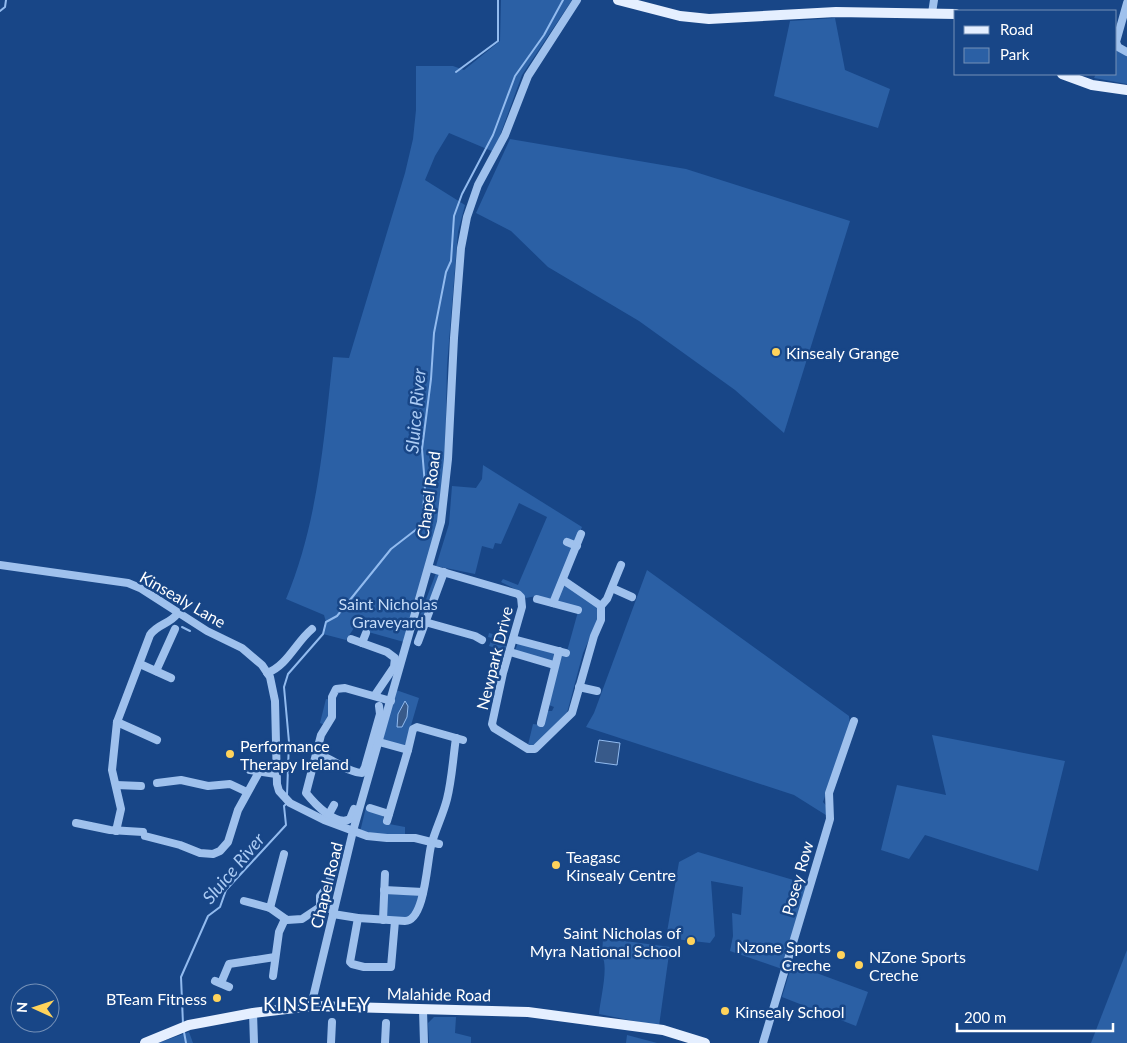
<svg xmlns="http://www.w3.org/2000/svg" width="1127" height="1043" font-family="Lato,sans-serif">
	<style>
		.green { fill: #2b60a5 }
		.water { fill: #385a8a; stroke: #92bbef }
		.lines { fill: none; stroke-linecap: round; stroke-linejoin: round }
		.stream { stroke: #92bbef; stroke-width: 2 }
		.minor { stroke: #9fc1ed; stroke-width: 8 }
		.major { stroke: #e5efff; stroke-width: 10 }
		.poi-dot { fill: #ffd35b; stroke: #184687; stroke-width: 2 }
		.labels { text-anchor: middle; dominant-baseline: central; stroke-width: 5; stroke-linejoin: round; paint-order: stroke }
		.poi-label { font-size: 16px; fill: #fff; stroke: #184687; text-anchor: start }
		.street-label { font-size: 16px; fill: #fff; stroke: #184687 }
		.park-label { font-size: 16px; fill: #c5dcf9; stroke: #184687 }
		.water-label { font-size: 18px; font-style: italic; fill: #abcbf4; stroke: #184687 }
		.quarter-label { font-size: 19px; letter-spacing: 1px; fill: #fff; stroke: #184687 }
	</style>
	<rect width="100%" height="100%" fill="#184687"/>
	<!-- green -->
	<g class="green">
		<path d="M501,0H572L522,75L494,152L449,133L435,156L425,180L465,205L458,232L447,366L445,460L438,522L404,642L354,628L346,640L323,634L326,622L324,615L286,599C318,523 324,438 333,357L349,358L405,173L413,139L416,110V66H453L464,70L500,41Z"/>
		<path d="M835,18L845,70L890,89L878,128L774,96L790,21Z"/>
		<path d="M1116,48L1127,54V84L1094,78L1096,74H1116Z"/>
		<path d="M510,139L686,169L850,221L784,433L735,390L639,321L548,267L511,231L476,213Z"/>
		<path d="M483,465L582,527L551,599L536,596L526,598L519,591L501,582L503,579L518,585L547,517L519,503L501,544L495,543L493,549L482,546L475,574L436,566L449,524L452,486L476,488L482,479Z"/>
		<path d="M647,570L849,716L850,727L823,802L831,811L829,817L794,795L586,727L594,713Z"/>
		<path d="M436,573L440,575L423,620L419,618Z"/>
		<path d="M563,584L597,606L599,617L583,653L567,713L535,747L528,745L533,724L542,725L547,711H552L554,707L549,705L561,655H566L579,608L557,601Z"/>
		<path d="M489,633L508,638L505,651L489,646L492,638L488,637Z"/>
		<path d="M518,642L554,653L553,661L515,651Z"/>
		<path d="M396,690L419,698L405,746L382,740Z"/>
		<path d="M326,699L331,700L332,708L325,725L320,723Z"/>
		<path d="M932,735L1065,761L1038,871L925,835L909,859L881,850L897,785L946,795Z"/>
		<path d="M366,807L383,816L384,823L405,827V835L379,836L360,832Z"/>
		<path d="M698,852L807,884L782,969L730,951L733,936L732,913L741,915L743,887L711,881L715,936L710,943L666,938L679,862Z"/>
		<path d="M386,894L420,895L411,918L386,919Z"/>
		<path d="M603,938L670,947L659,1026L599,1014C600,1001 609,966 602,956Z"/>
		<path d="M1127,950V1043H1091Z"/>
		<path d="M792,964L868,992L856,1026L782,997Z"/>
		<path d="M434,1017H456L455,1033L471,1037V1043H429L428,1023Z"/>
		<path d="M189,1032L193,1043H158Z"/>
		<path d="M627,1035L657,1043H626Z"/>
	</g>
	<!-- water -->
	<g class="water">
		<path d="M405,701L408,706L407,717L402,727H397L398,714Z"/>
		<path d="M599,740L620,743L617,765L595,762Z"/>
	</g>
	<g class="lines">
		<!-- stream -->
		<g class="stream">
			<path d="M0,11L5,7L6,0"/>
			<path d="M456,72L498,41V0"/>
			<path d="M182,627L190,631"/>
			<path d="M287,795L289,742L284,687L288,674L323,634L326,622L337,616L391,549L422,525L425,485L422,449L431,379L434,333L446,272L451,261L454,216L462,194L493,135L515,76L544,35L563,0"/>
			<path d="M183,1024L181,977L208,916L220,907L226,890L286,825L284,806L286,804"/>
			<path d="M184,1032L186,1043"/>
		</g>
		<!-- minor -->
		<g class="minor">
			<path d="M1127,3L1116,42L1118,47L1127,52"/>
			<path d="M932,13L934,0"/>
			<path d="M567,542L577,546"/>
			<path d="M0,565L128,583L140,588L207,631L242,648L262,665L270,677L275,701L277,784L279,791L290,803L324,820L367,836L387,838H415L439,844"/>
			<path d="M429,568L518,594L521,597L522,607L503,673L492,724L494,728L528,749H535L572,713L594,636L601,620V606"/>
			<path d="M563,580L601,606"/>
			<path d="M612,588L632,597"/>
			<path d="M537,599L578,610"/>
			<path d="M553,603L581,534"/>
			<path d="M601,606L607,599L621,565"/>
			<path d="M425,622L475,636L482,640"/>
			<path d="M351,639L387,652L395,658L394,667L375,695"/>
			<path d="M513,639L566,653"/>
			<path d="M418,642L444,572"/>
			<path d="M362,643L366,633"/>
			<path d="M510,652L554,665"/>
			<path d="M140,664L171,678"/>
			<path d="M156,671L175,629"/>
			<path d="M267,673C287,666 296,642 312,629"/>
			<path d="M579,687L597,691"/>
			<path d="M117,722L157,740"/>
			<path d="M541,723L559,651"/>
			<path d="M379,742L408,750L413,729L417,727L463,740"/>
			<path d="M316,754C333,758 345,772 362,773L365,767L380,714L379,706"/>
			<path d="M250,770L276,774"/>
			<path d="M157,783L181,780L208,786L230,784L247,792"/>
			<path d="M116,785L141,786"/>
			<path d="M370,808L389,814"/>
			<path d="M354,809L350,819C336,827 314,803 306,793L321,735L332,717V697L336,689L345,688L391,701"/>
			<path d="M329,814L334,805"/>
			<path d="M387,821L408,750"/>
			<path d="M76,823L110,830L143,832"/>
			<path d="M116,831L121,809L112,770L117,722L150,635C157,624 170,624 177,614"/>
			<path d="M145,836L180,845L200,853L213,854L220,851L228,842L238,810L259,772"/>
			<path d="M384,890L423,892"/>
			<path d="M244,901L270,908L287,920L302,919L320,907L334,910"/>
			<path d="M320,907V896L328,886L335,859"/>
			<path d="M270,908L284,854"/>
			<path d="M333,914L358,918L405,921C425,921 427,861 431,846C435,830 443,815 447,799C452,779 453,758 456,738"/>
			<path d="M358,918L350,962L352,964L364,967H391L395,921"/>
			<path d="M383,920L385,874"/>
			<path d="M273,976L279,932L285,919"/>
			<path d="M215,981L229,987"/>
			<path d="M221,983L229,964L275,957"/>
			<path d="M311,1006L353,831L441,522L448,459L454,338L461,248L467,217L478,185L505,135L528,76L577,0"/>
			<path d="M423,1010L424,1043"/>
			<path d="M253,1013L254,1043"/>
			<path d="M331,1043L332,1022"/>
			<path d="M385,1043L386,1023"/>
			<path d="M763,1043L830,819L829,793L854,721"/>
		</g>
		<!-- major -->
		<g class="major">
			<path d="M618,0L680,16L709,19L836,12L956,14"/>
			<path d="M1062,74L1092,85L1127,90"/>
			<path d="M145,1043L189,1025L253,1013L311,1006L528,1012L663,1030L705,1043"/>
		</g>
	</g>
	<!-- markers -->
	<g class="poi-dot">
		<circle cx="776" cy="352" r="5"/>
		<circle cx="230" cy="754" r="5"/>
		<circle cx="556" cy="865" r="5"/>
		<circle cx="691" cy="941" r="5"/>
		<circle cx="841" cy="955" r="5"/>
		<circle cx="859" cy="965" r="5"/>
		<circle cx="217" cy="998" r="5"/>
		<circle cx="725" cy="1011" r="5"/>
	</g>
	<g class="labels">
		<!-- poi labels -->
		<g class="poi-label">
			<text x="786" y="352">Kinsealy Grange</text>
			<text x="240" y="745">Performance<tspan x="240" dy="18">Therapy Ireland</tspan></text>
			<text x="566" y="856">Teagasc<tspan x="566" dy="18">Kinsealy Centre</tspan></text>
			<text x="681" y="932" text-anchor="end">Saint Nicholas of<tspan x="681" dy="18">Myra National School</tspan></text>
			<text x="831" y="946" text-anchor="end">Nzone Sports<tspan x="831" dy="18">Creche</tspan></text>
			<text x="869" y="956">NZone Sports<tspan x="869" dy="18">Creche</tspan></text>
			<text x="207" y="998" text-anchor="end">BTeam Fitness</text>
			<text x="735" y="1011">Kinsealy School</text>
		</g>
		<!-- street labels -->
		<g class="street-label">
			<text transform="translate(428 495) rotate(-82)">Chapel Road</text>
			<text transform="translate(183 599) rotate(30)">Kinsealy Lane</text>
			<text transform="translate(494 658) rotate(-76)">Newpark Drive</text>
			<text transform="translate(797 878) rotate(-74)">Posey Row</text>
			<text transform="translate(326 885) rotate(-76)">Chapel Road</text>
			<text transform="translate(439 994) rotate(1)">Malahide Road</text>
		</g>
		<!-- park labels -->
		<g class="park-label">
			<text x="388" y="603">Saint Nicholas<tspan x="388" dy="18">Graveyard</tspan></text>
		</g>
		<!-- water labels -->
		<g class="water-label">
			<text transform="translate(415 411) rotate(-85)">Sluice River</text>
			<text transform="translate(233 868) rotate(-50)">Sluice River</text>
		</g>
		<!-- quarter labels -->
		<g class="quarter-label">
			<text x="317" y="1003">KINSEALEY</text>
		</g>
	</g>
	<!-- legend -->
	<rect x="954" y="10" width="162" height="65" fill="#184687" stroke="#7490b7"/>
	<rect x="964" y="26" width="25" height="8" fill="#e5efff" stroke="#7490b7"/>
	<text x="1000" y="35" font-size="15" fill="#ffffff">Road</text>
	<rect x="964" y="48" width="25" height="15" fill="#2b60a5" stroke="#7490b7"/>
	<text x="1000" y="60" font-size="15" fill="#ffffff">Park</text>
	<!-- north arrow -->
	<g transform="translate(35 1008) rotate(273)"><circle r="24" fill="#184687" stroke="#7490b7"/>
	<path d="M0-4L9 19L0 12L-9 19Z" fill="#ffd35b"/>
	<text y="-8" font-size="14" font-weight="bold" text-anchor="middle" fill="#ffffff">N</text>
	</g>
	<!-- scale -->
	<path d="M957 1023v8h156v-8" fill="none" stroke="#ffffff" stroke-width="2.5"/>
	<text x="964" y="1023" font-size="15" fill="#ffffff" stroke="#184687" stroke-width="4" paint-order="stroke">200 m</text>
</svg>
